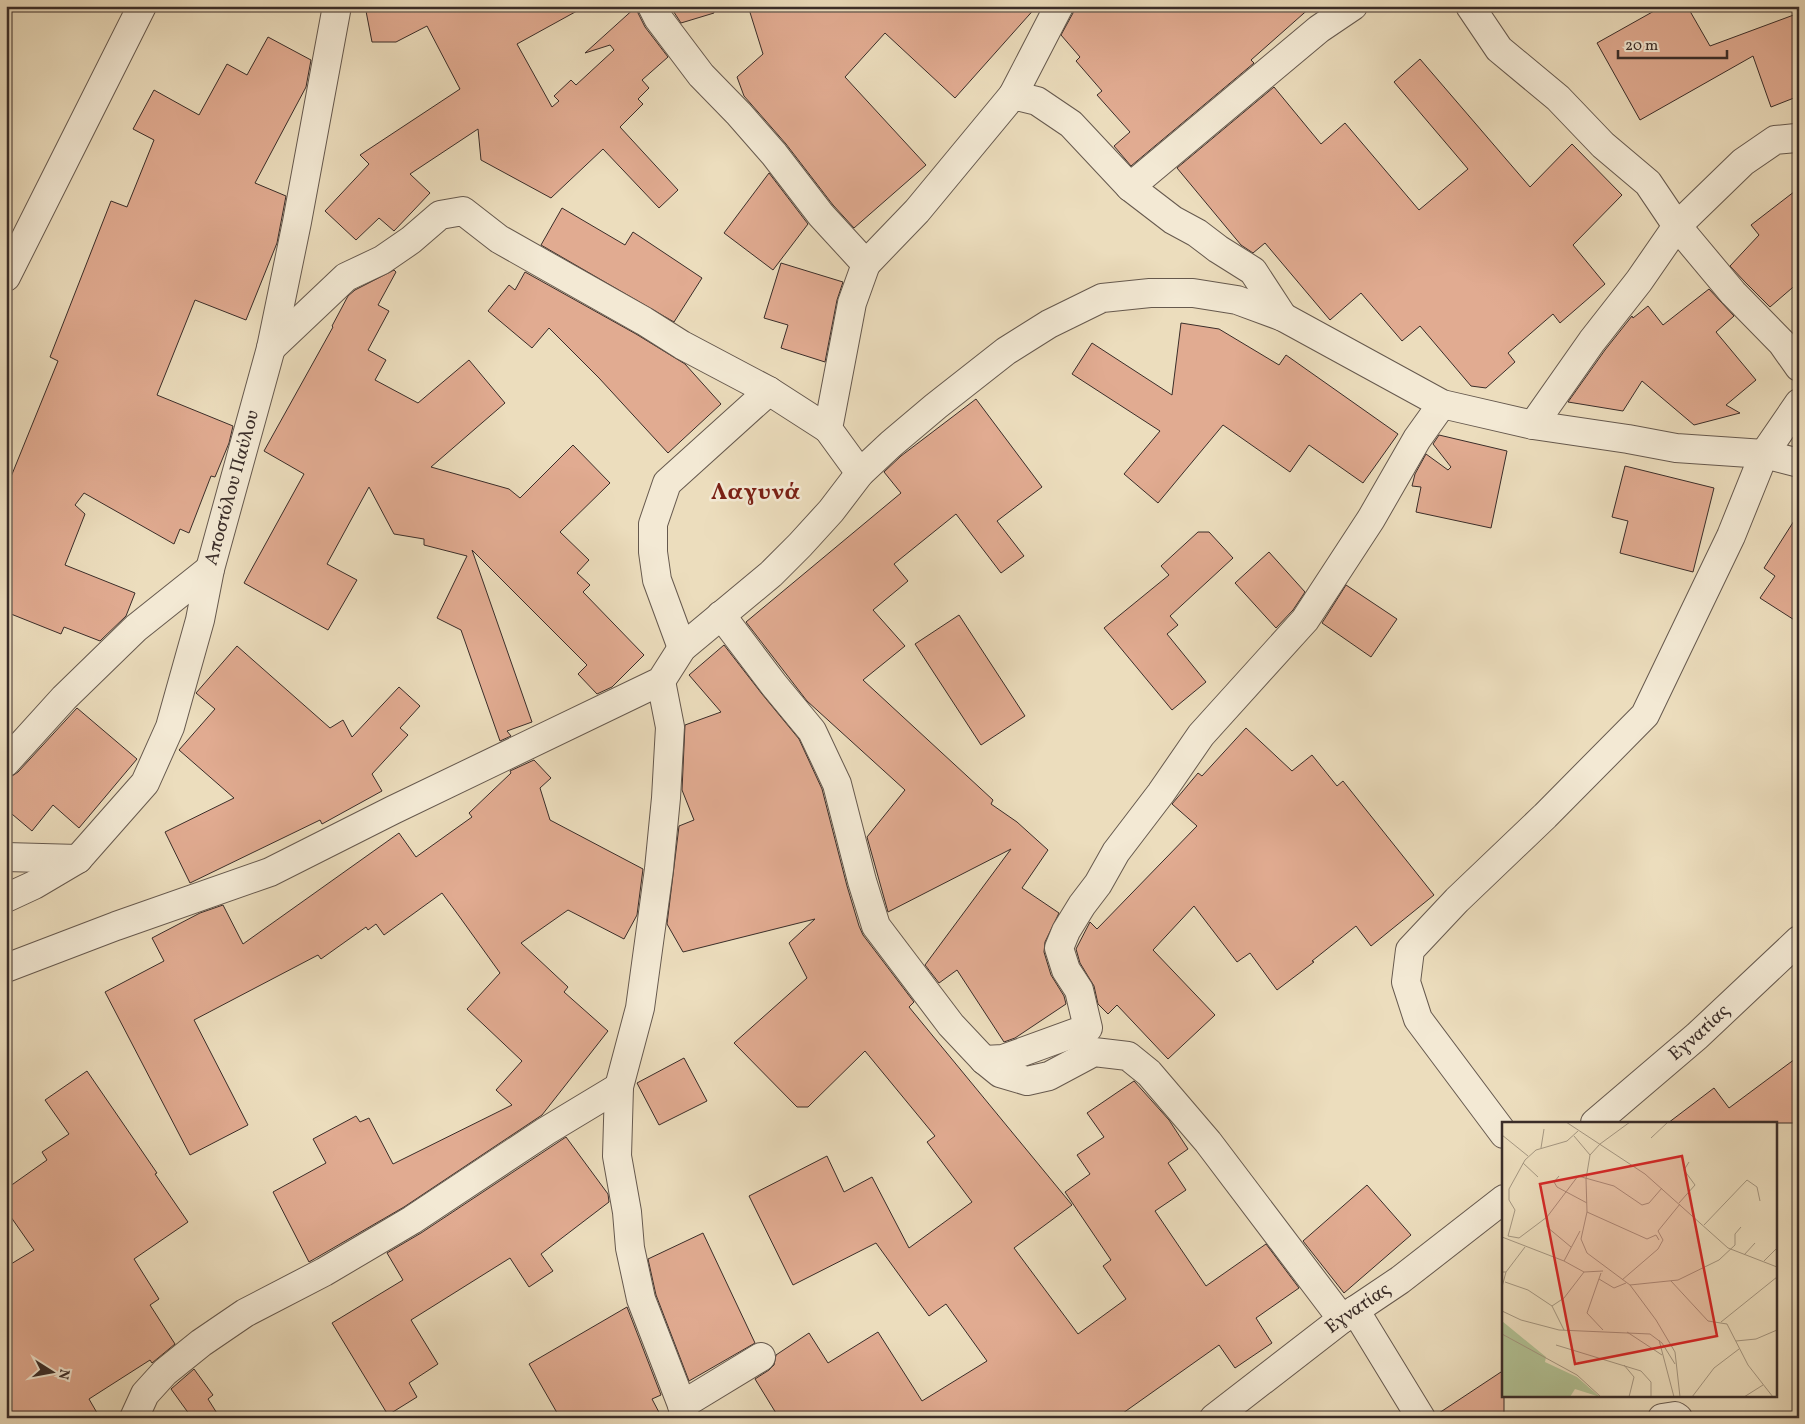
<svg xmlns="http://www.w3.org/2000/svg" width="1805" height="1424" font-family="Vollkorn,serif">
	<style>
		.building { fill: #e1ab91; stroke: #3a2d29 }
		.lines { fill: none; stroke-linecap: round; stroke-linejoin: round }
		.minor-casing { stroke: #66594e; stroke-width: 30 }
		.tertiary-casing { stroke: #66594e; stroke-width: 30 }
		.minor { stroke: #f3e9d4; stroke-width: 28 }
		.tertiary { stroke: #f3e9d4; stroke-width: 28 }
		.labels { text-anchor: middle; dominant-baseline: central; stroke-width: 5; stroke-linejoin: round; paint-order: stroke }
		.street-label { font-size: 19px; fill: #3a2d29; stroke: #f3e9d4 }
		.district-label { font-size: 24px; font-weight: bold; letter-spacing: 1px; fill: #7a1f14; stroke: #f3e9d4 }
		.inset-road { fill: none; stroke: #a59782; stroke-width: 1 }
		.view { fill: #d62828; fill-opacity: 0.15; stroke: #d62828; stroke-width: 2.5 }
		.inset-edge { fill: none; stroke: #3a2d29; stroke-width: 2.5 }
	</style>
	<rect width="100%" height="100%" fill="#ecddbd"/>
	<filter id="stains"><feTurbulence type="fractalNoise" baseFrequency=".004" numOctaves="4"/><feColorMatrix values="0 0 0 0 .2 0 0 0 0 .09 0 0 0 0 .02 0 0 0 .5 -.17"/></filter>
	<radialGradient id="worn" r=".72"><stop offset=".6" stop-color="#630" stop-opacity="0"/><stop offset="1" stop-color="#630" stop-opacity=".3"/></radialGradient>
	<!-- building -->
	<g class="building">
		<path d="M365,6H586L517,44L552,107L559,101L554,96L571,80L576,85L614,50L610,45L585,53L637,6L638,13L645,27L668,57L642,80L649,88L638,99L643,104L620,127L678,190L659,208L603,149L551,198L481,160L478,129L410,174L430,193L394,231L379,218L356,240L325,211L369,164L360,155L460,89L427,26L396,42H372Z"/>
		<path d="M670,6H713L714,13L681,23Z"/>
		<path d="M748,6H1041L1040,9L1037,6L955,98L885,33L845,77L926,165L854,228L833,205L786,144L744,96L737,77L763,54Z"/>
		<path d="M1074,6H1312L1251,60L1254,63L1131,166L1114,146L1130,132L1097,95L1102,91L1076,61L1080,57L1061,35L1073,13Z"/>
		<path d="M1663,6H1687L1710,46L1799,13V96L1771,107L1753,56L1640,120L1597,43Z"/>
		<path d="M268,37L311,60L306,87L255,183L286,196L277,243L246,320L195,300L157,395L233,426L229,443L215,477L211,476L189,533L180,529L174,544L84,493L75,505L85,514L65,565L135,593L126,616L100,641L64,627L61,634L6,612V489L58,361L50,357L111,201L127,207L154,140L133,129L154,90L199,115L227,64L247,75Z"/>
		<path d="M1420,59L1530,187L1572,144L1622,195L1573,245L1605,284L1560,323L1553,314L1508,353L1515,362L1486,388L1471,386L1420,326L1402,341L1361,293L1330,320L1265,243L1253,253L1241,245L1177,168L1274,87L1321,144L1345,123L1419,210L1468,169L1394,82Z"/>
		<path d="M769,173L808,224L773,270L724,233Z"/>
		<path d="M1799,188V282L1770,307L1745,282L1730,266L1759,235L1751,225Z"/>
		<path d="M562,208L625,245L633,232L702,278L674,322L541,245Z"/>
		<path d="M781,263L843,282L837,300L825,362L781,348L788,325L764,318Z"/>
		<path d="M394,270L396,272L378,305L389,311L368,350L386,360L375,380L418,403L469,360L505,403L431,467L509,489L520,498L573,445L610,483L560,532L589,560L577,573L590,585L583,592L644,655L612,687L597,694L578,674L587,665L472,550L532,722L507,731L511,736L500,741L461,630L437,618L467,556L424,545V539L394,534L369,487L327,564L357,580L328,630L244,583L304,474L264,451L333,327L332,326L348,296L355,290Z"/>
		<path d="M525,272L636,334L685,364L721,404L668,453L599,378L549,328L532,348L488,311L509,285L515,290Z"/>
		<path d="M1709,289L1734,316L1716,332L1756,380L1726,405L1740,413L1694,425L1642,381L1623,411L1568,402L1605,350L1632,316L1633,318L1648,306L1663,325Z"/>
		<path d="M1181,323L1219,329L1279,365L1286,355L1398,434L1363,483L1309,445L1290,472L1223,425L1158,503L1124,474L1160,431L1072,374L1092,343L1172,395Z"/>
		<path d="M976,399L1042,487L997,521L1024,556L1001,573L956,514L894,564L908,581L873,610L905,646L863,680L993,800L991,804L1017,822L1048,850L1022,888L1059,913L1045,942L1044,952L1051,975L1064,996L1066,1004L1015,1038L1004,1042L957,970L939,983L925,965L1011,849L888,912L867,837L905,790L807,701L746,622L901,493L884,472L901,456Z"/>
		<path d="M1439,435L1507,451L1491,528L1416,512L1421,487L1412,486L1415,474L1426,454L1448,470L1451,467L1433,444Z"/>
		<path d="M1625,466L1714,488L1693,572L1620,553L1628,521L1612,517Z"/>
		<path d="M1799,513V623L1760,598L1775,576L1764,568Z"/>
		<path d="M1198,532H1209L1233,558L1170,616L1178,625L1167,634L1206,682L1172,710L1104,628L1169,575L1161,566Z"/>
		<path d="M1269,552L1305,592L1293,610L1276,628L1235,583Z"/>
		<path d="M1346,585L1397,619L1371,657L1322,623Z"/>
		<path d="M959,615L1025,716L981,745L915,644Z"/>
		<path d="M724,645L762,694L799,739L822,789L847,886L859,926L863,935L914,1002L909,1007L1072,1205L1014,1248L1078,1334L1126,1299L1103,1266L1111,1260L1065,1192L1090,1174L1077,1155L1104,1137L1087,1113L1134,1081L1169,1120L1188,1149L1168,1163L1186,1190L1155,1211L1206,1286L1266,1244L1299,1288L1256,1318L1272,1343L1235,1368L1219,1345L1116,1418H779L755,1379L769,1370L774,1365L776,1355L809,1333L828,1363L878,1332L922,1401L987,1361L946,1304L929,1316L876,1243L793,1285L749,1196L827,1156L844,1192L872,1177L909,1248L972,1202L927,1142L935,1136L865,1051L808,1107H797L734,1043L807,978L789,943L815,919L683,952L667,924L679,826L694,820L682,790L685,725L721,712L689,675Z"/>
		<path d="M237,646L330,728L343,720L352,737L399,687L420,706L400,728L408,735L372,774L382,791L322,824L320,820L190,883L165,832L234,798L179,750L215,709L196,693Z"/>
		<path d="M77,708L137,759L79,828L53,805L32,831L6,809V780L18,772Z"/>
		<path d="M1246,728L1292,771L1312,755L1337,786L1343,781L1434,895L1371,946L1356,926L1312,961L1314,962L1277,990L1250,953L1237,962L1194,906L1153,950L1215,1015L1168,1059L1117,1005L1108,1014L1098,1004L1094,986L1080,963L1076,949L1090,922L1097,929L1197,826L1172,804L1198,773L1202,776Z"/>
		<path d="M534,760L551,778L540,788L550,820L643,869L637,915L624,939L568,910L521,943L568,987L564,992L608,1031L542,1115L404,1207L309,1262L273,1192L326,1163L313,1139L356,1116L360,1122L369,1118L393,1164L512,1105L496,1090L522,1061L467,1009L500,973L459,916L442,893L384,935L376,924L368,930L366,927L321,959L318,955L194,1020L248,1125L190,1155L105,992L164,961L152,938L200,913L223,905L243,944L399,833L416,857L472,817L469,813L511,773L510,771Z"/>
		<path d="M1799,1056V1123H1668L1714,1088L1729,1108Z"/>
		<path d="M684,1058L707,1101L659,1125L637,1083Z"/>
		<path d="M87,1071L157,1173L155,1174L188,1222L134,1259L159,1299L150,1305L175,1344L152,1363L150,1360L89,1399L100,1418H13L6,1406V1267L34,1250L6,1210V1189L47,1160L42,1152L69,1134L45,1100Z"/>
		<path d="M566,1137L608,1194L609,1202L541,1254L553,1271L529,1287L510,1258L411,1320L438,1364L409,1383L417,1397L388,1415L332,1323L403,1280L387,1253L421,1233Z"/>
		<path d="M1367,1185L1411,1235L1344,1293L1303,1241Z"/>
		<path d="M703,1233L755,1343L689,1381L656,1295L648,1259Z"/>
		<path d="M627,1307L661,1395L652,1399L662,1418H560L529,1364Z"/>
		<path d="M194,1369L213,1395L208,1399L220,1418H192L171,1389Z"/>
		<path d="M1504,1370V1418H1437L1436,1415Z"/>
	</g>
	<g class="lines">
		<defs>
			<g id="minor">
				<path d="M652,6L658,18L701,75L739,114L774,154L821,215L866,264L917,211L1013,95L1037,101L1071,124L1130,187L1173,220L1197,233L1218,249L1253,271L1283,317"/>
				<path d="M1470,6L1499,49L1558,98L1603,145L1648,183L1677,226L1733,293L1782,343L1799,367"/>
				<path d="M1013,95L1059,6"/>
				<path d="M1130,187L1319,29L1353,6"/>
				<path d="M6,277L142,6"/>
				<path d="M271,348L346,277L382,260L411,240L440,215L463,211L499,239L644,321L682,345L769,391L828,429"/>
				<path d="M1533,425L1592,341L1639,281L1677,226L1743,162L1775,140L1796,138L1799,140"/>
				<path d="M860,473L828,429L852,303L866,264"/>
				<path d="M721,615L774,685L812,731L837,784L862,881L876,926L951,1025L984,1060L1000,1073L1027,1081L1049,1076L1094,1052L1128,1056L1149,1073L1208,1142L1342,1319"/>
				<path d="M682,648L657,580L653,552V524L667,483L769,391"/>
				<path d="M661,681L670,727L666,798L659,869L640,1008L619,1087L617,1156L627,1212L630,1248L641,1299L682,1405L685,1418"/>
				<path d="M6,762L64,698L136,628L210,569"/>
				<path d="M6,857L78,859"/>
				<path d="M984,1060L1003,1059L1088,1028L1079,990L1066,970L1059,948L1066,931L1082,905L1098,884L1116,852L1161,793L1201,735L1305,620L1371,519L1417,439L1442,404"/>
				<path d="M1504,1134L1418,1019L1406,982L1410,950L1457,900L1545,816L1645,715L1731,536L1764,454L1799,403"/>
				<path d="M1355,1310L1421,1418"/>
				<path d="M682,1405L761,1357"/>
				<path d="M134,1418L145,1394L165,1372L201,1343L245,1313L324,1272L412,1220L546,1131L619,1087"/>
				<path d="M1662,1418L1675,1416L1678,1418"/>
			</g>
			<g id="tertiary">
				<path id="s1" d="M6,898L34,885L78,859L145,783L170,727L200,620L210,569L271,348L297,222L337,6"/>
				<path d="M6,968L116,926L270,872L393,810L661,681L682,648L771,574L800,545L831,511L860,473L891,444L936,406L1006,351L1049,324L1102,298L1150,293H1193L1237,300L1283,317L1442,404L1533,425L1628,439L1676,448L1764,454L1799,463"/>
				<path id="s2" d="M1595,1123L1697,1036L1799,940"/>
				<path id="s3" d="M1214,1418L1342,1319L1400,1280L1504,1199"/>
			</g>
		</defs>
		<!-- minor casing -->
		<use href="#minor" class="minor-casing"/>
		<!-- tertiary casing -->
		<use href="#tertiary" class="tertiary-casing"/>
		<!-- minor -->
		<use href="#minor" class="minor"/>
		<!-- tertiary -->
		<use href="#tertiary" class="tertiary"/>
	</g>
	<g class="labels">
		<!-- street labels -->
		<g class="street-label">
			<text stroke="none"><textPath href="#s1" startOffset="492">Αποστόλου Παύλου</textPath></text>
			<text stroke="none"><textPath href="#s2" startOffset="138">Εγνατίας</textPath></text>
			<text stroke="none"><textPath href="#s3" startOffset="181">Εγνατίας</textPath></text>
		</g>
		<!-- district labels -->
		<g class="district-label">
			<text x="756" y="493">Λαγυνά</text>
		</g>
	</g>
	<!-- overview -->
	<g transform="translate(1502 1122)">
		<rect width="275" height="275" fill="#ecddbd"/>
		<path d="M0,199L44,235L43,240L75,255L98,275L73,267L68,275H0Z" fill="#b2c295"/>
		<path class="inset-road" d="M64,0L143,52L226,126L275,145M128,0L98,22L88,33L84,57L85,90L79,117L85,131L128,163L154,198L173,230L178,275M76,9L65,19L34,28L23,38L7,67V78L13,88L6,114L17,116L45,95L76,54L112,64L140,83L147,81L160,66M0,13L26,34M72,14L88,33M149,16L166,0M39,26L42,7M21,41L36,55M57,54L52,60L55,65L85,81M177,81L193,63L182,48L187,40M85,90L145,117L154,113L157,118M45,95V105L69,125M202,103L245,58L255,65L258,79M0,115L62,139M242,133L253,121M262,139L275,126M0,150H4L23,125M82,150L101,149M99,151L85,191L101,208M97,157L112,166L124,161M120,158L156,127L161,118L156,109L178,82M169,159L206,199L225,202L246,243L271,275M3,160L26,168L50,184L62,208M128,163L176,158L217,138L233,123V112L239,105M0,165L4,150M50,184L62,176L82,150L62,139L78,109M0,189L19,198L57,208L148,212L160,221L173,242M219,200L275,155M125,210L160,233M0,212L75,253L99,275M157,218L172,275M234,219L254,217L275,208M54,223L139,249L149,260V275M122,243L132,255L127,275M190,275L212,246L237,227M242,275L261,263"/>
		<path class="view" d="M180,34L215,214L73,242L38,62Z"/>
		<rect width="275" height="275" class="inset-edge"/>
	</g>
	<!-- margin -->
	<rect width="1805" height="1424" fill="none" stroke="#ecddbd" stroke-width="25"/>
	<rect x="8" y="8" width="1790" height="1409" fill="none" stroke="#3a2d29" stroke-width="2.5"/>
	<rect x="12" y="12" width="1780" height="1399" fill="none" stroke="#3a2d29"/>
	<!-- north arrow -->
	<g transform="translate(52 1372) rotate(101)" stroke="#f3e9d4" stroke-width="4" paint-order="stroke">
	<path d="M0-4L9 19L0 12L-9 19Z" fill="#3a2d29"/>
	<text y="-8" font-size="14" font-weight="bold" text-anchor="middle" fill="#3a2d29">N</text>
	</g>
	<!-- scale -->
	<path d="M1618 50v8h109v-8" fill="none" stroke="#3a2d29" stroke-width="2.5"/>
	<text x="1625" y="50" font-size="15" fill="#3a2d29" stroke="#f3e9d4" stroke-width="4" paint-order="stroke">20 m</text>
	<rect width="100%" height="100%" filter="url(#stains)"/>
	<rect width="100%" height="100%" fill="url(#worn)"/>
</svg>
